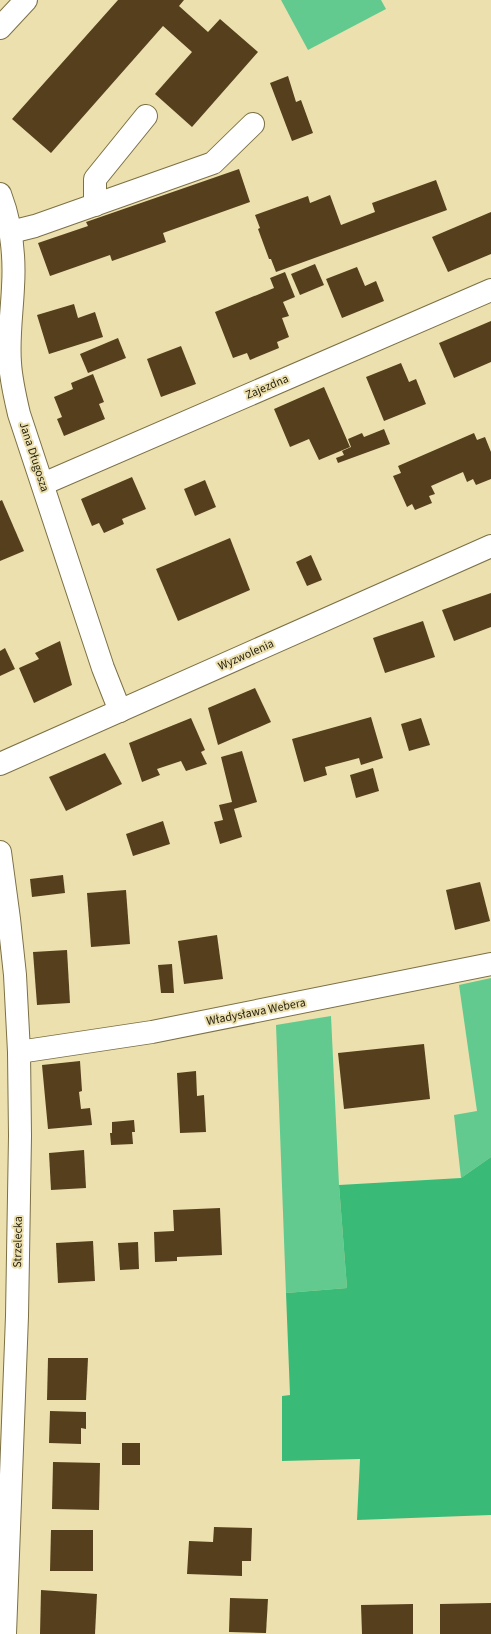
<svg xmlns="http://www.w3.org/2000/svg" width="491" height="1634" font-family="'Source Sans 3',sans-serif">
	<style>
		.green { fill: #62ca8e }
		.forest { fill: #3aba77 }
		.building { fill: #563f1c }
		.lines { fill: none; stroke-linecap: round; stroke-linejoin: round }
		.minor-casing { stroke: #7c7044; stroke-width: 24 }
		.major-casing { stroke: #7c7044; stroke-width: 24 }
		.minor { stroke: #fff; stroke-width: 22 }
		.major { stroke: #fff; stroke-width: 22 }
		.labels { text-anchor: middle; dominant-baseline: central; stroke-width: 4; stroke-linejoin: round; paint-order: stroke }
		.street-label { font-size: 12px; fill: #282311; stroke: #ece0af }
	</style>
	<rect width="100%" height="100%" fill="#ece0af"/>
	<!-- green -->
	<g class="green">
		<path d="M281,0H381L386,9L308,50Z"/>
		<path d="M491,978V1157L461,1178L454,1115L477,1111L459,985Z"/>
		<path d="M331,1016L339,1185L347,1288L286,1293L276,1025Z"/>
	</g>
	<!-- forest -->
	<path class="forest" d="M491,1157V1515L357,1520L360,1459L282,1461V1396L290,1395L286,1293L347,1288L339,1185L461,1178Z"/>
	<!-- building -->
	<g class="building">
		<path d="M118,0H184L179,6L208,32L220,19L258,52L192,127L155,94L192,52L163,26L51,153L12,119Z"/>
		<path d="M288,76L296,102L301,100L313,133L292,141L270,83Z"/>
		<path d="M239,169L250,202L163,233L166,242L112,261L110,255L50,276L38,243L88,226L86,222Z"/>
		<path d="M436,180L447,210L276,272L271,259H269L258,229L260,228L255,215L308,196L310,203L330,195L341,225L375,212L372,203Z"/>
		<path d="M491,212V254L448,272L432,237Z"/>
		<path d="M315,264L324,285L300,295L291,274Z"/>
		<path d="M357,267L365,286L376,281L384,301L342,318L326,279Z"/>
		<path d="M285,272L295,297L283,302L289,316L282,318L289,337L277,342L279,348L250,360L247,353L233,358L215,312L274,288L270,278Z"/>
		<path d="M74,304L78,318L95,312L103,337L49,354L37,315Z"/>
		<path d="M491,321V362L454,378L439,343Z"/>
		<path d="M118,338L126,358L88,373L80,354Z"/>
		<path d="M181,346L196,384L161,397L147,359Z"/>
		<path d="M401,363L409,382L416,379L426,404L384,421L366,377Z"/>
		<path d="M93,374L104,402L99,404L105,419L64,436L57,419L62,417L54,397L73,389L71,383Z"/>
		<path d="M324,387L350,447L319,460L309,439L290,447L274,409Z"/>
		<path d="M384,429L390,444L338,463L336,458L344,455L342,451L351,447L348,439L362,433L364,437Z"/>
		<path d="M474,433L477,440L485,437L491,452V479L476,485L473,479L467,482L463,472L431,486L435,494L429,496L432,503L415,510L412,504L407,507L393,476L401,473L398,466Z"/>
		<path d="M132,477L146,509L122,519L124,524L104,533L99,523L92,526L81,499Z"/>
		<path d="M205,480L216,507L195,516L184,489Z"/>
		<path d="M2,500L24,551L0,561V501Z"/>
		<path d="M230,538L250,590L178,621L156,569Z"/>
		<path d="M311,555L322,580L307,586L296,562Z"/>
		<path d="M491,593V627L454,641L442,610Z"/>
		<path d="M423,621L435,657L385,673L373,638Z"/>
		<path d="M60,641L72,685L34,703L19,668L39,659L35,653Z"/>
		<path d="M5,648L15,669L0,676V651Z"/>
		<path d="M255,688L271,722L218,745L208,708Z"/>
		<path d="M371,717L383,758L361,765L359,758L325,767L327,775L304,782L292,739Z"/>
		<path d="M191,718L205,750L201,752L207,764L186,771L181,761L157,769L160,775L142,782L129,743Z"/>
		<path d="M421,718L430,745L409,751L401,724Z"/>
		<path d="M242,751L257,802L234,809L242,837L220,844L214,822L223,820L219,805L232,802L221,757Z"/>
		<path d="M105,753L122,784L66,811L49,777Z"/>
		<path d="M373,768L379,791L356,798L350,775Z"/>
		<path d="M163,821L170,844L133,856L126,834Z"/>
		<path d="M63,875L65,893L32,897L30,879Z"/>
		<path d="M480,882L490,921L455,930L446,890Z"/>
		<path d="M126,890L130,944L91,947L87,893Z"/>
		<path d="M217,935L223,979L184,984L178,941Z"/>
		<path d="M67,950L70,1003L37,1005L33,952Z"/>
		<path d="M172,964L174,993H161L158,965Z"/>
		<path d="M424,1044L430,1099L344,1109L338,1053Z"/>
		<path d="M80,1061L82,1091L79,1092L81,1109L90,1108L92,1125L48,1129L42,1065Z"/>
		<path d="M196,1071L197,1096L204,1095L206,1132L180,1133L177,1073Z"/>
		<path d="M134,1120L135,1132H132L133,1144L111,1145L110,1133H112V1122Z"/>
		<path d="M84,1150L86,1188L51,1190L49,1153Z"/>
		<path d="M220,1208L222,1255L177,1257V1261L155,1262L154,1232L174,1231L173,1210Z"/>
		<path d="M93,1241L95,1281L58,1283L56,1243Z"/>
		<path d="M138,1242L139,1269L120,1270L118,1243Z"/>
		<path d="M48,1358H88L86,1400H47Z"/>
		<path d="M50,1411L86,1412V1429L81,1428V1444L49,1443Z"/>
		<rect x="122" y="1443" width="18" height="22"/>
		<path d="M53,1462L100,1463L99,1510L52,1509Z"/>
		<path d="M214,1527L252,1528L251,1561H242V1576L187,1574L189,1541L213,1542Z"/>
		<path d="M51,1530H93V1571H50Z"/>
		<path d="M41,1590L97,1594L95,1634H40Z"/>
		<path d="M230,1598L268,1599L266,1633L229,1632Z"/>
		<path d="M491,1603V1634H440V1604Z"/>
		<path d="M413,1604V1634H362L361,1605Z"/>
	</g>
	<g class="lines">
		<defs>
			<g id="minor">
				<path d="M0,28L26,0"/>
				<path d="M0,194C11,223 15,255 13,287C12,312 8,337 10,363C11,380 15,397 19,414L103,668L120,711"/>
				<path d="M95,205V179L146,116"/>
				<path d="M11,232L35,226L213,163L253,124"/>
				<path d="M43,484L491,290"/>
				<path d="M0,852L9,919L15,975L19,1052L20,1136L17,1316L5,1634"/>
				<path d="M19,1052L152,1032L491,964"/>
			</g>
			<path id="major" d="M0,764L491,546"/>
		</defs>
		<!-- minor casing -->
		<use href="#minor" class="minor-casing"/>
		<!-- major casing -->
		<use href="#major" class="major-casing"/>
		<!-- minor -->
		<use href="#minor" class="minor"/>
		<!-- major -->
		<use href="#major" class="major"/>
	</g>
	<g class="labels">
		<!-- street labels -->
		<g class="street-label">
			<text transform="translate(267 387) rotate(-23)">Zajezdna</text>
			<text transform="translate(34 457) rotate(72)">Jana Długosza</text>
			<text transform="translate(246 655) rotate(-24)">Wyzwolenia</text>
			<text transform="translate(256 1012) rotate(-11)">Władysława Webera</text>
			<text transform="translate(18 1242) rotate(-89)">Strzelecka</text>
		</g>
	</g>
</svg>
